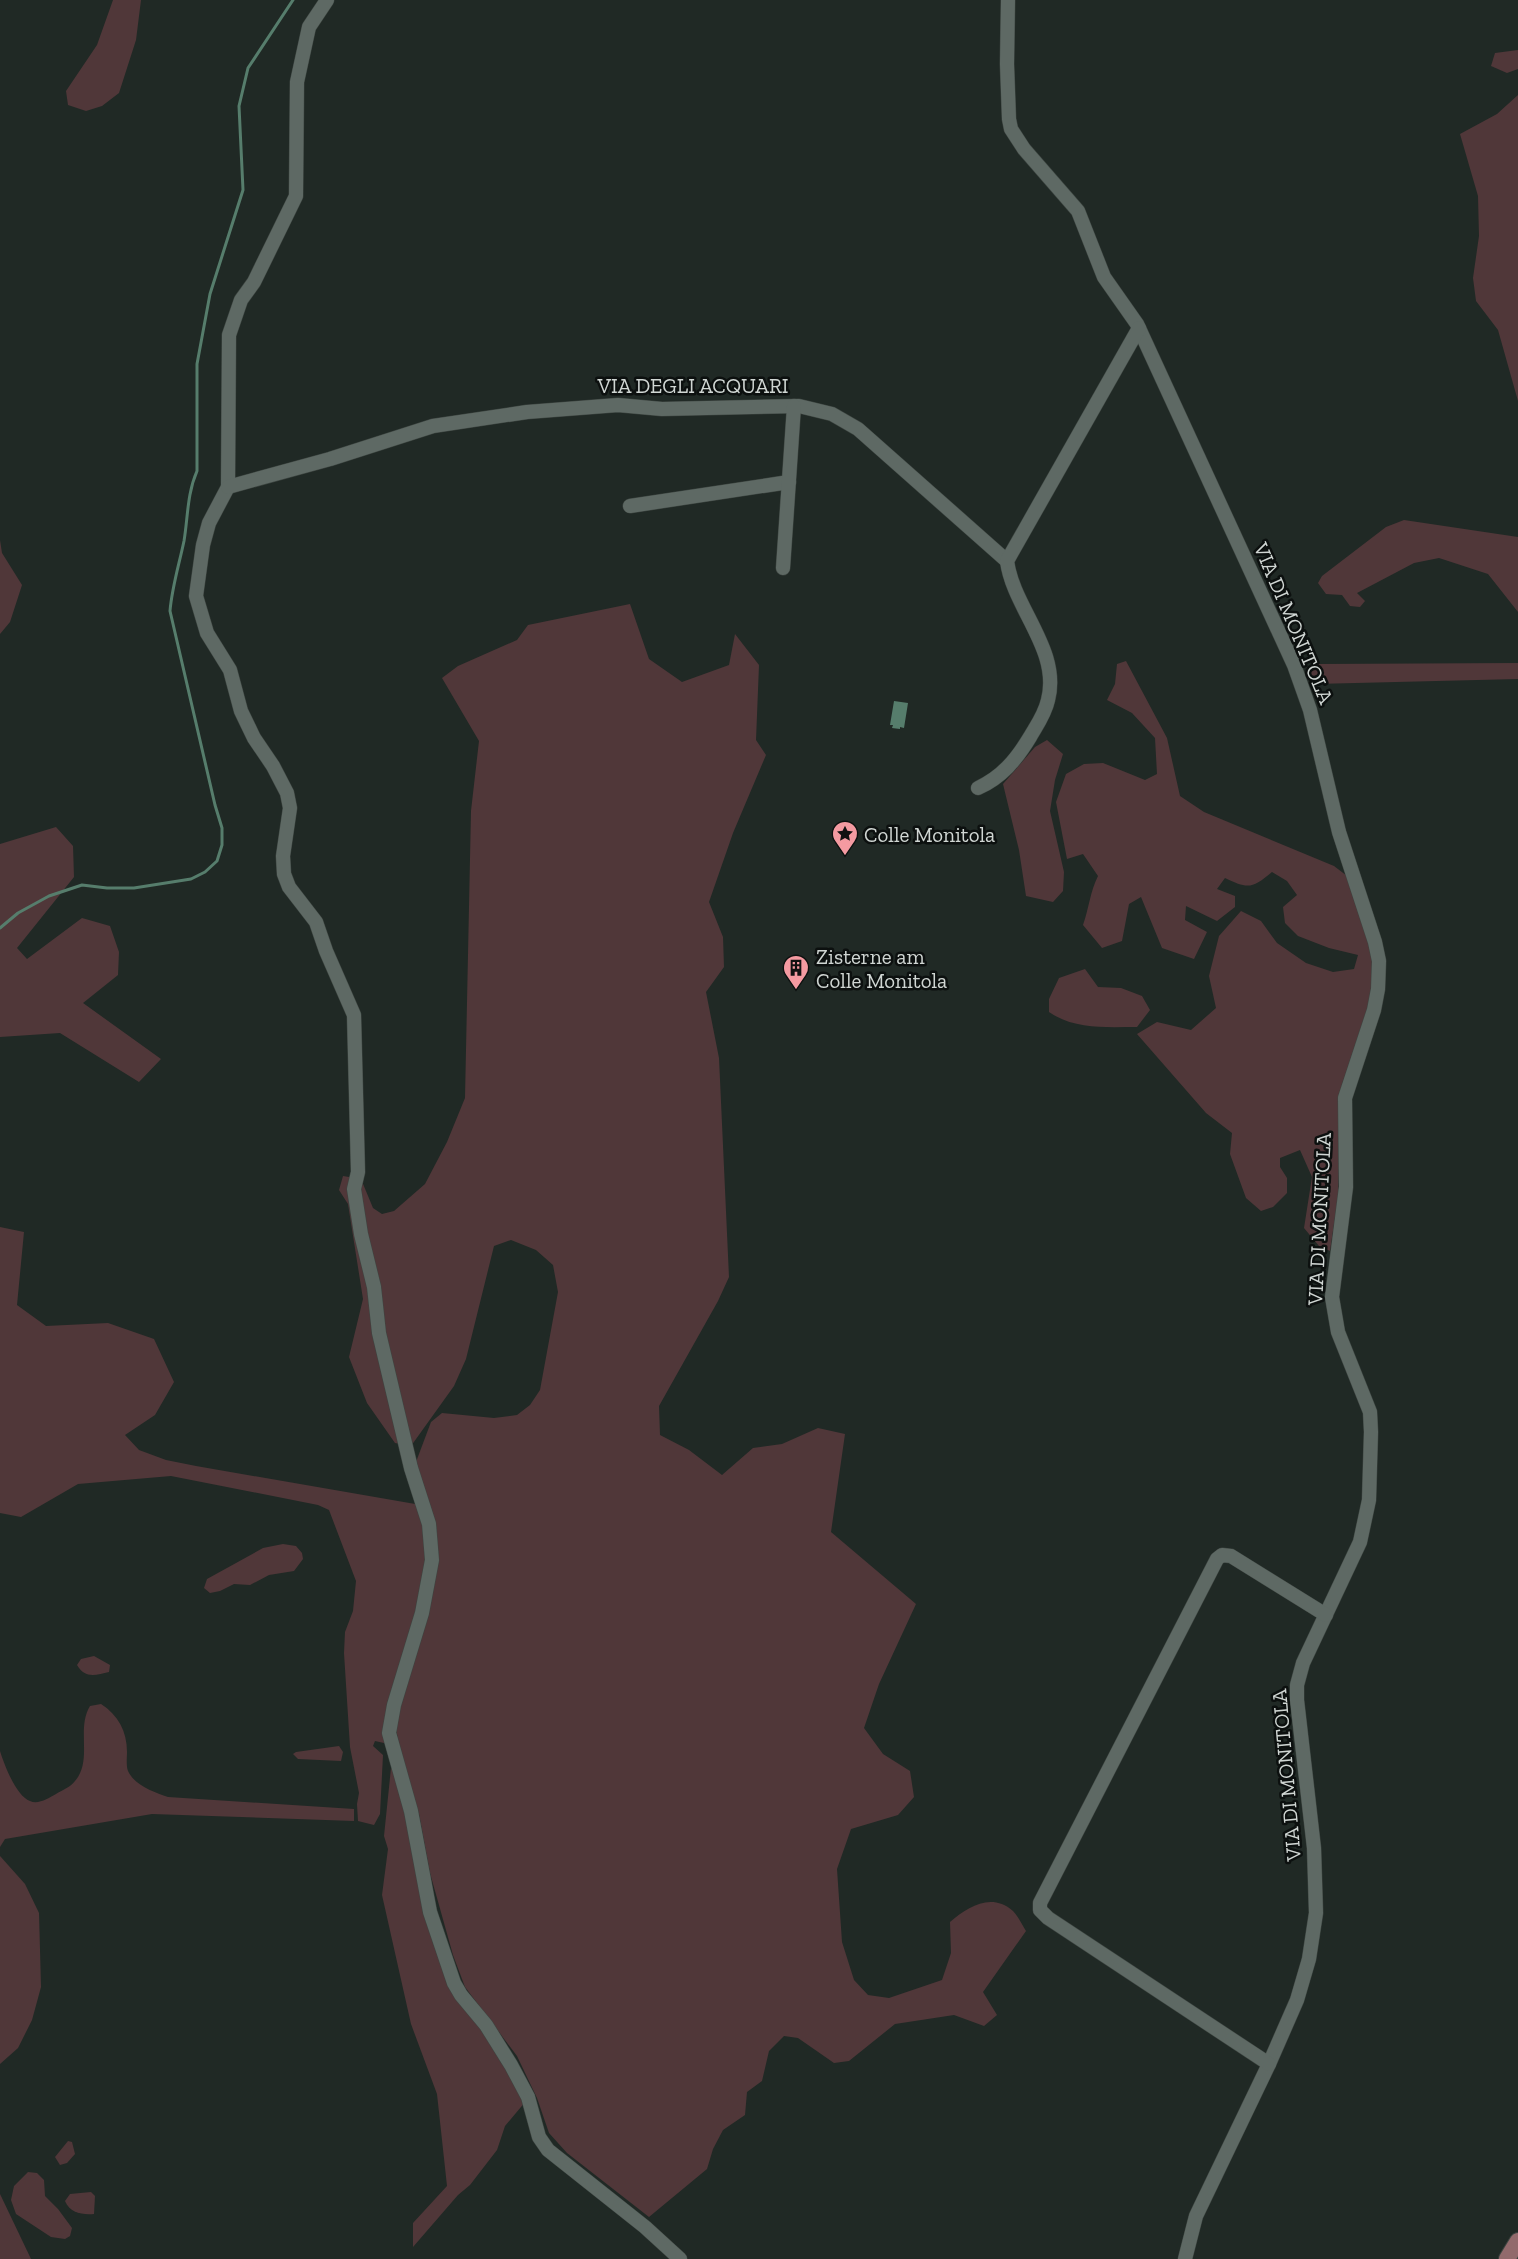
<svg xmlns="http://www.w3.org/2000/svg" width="1518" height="2259" font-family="'Zilla Slab',serif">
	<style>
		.green { fill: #503739 }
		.water { fill: #567d6c }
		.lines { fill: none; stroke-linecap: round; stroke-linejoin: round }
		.stream { stroke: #567d6c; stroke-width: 3 }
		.minor-casing { stroke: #3d4541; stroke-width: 15 }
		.major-casing { stroke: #3d4541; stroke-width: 18 }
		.minor { stroke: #5e6964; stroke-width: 14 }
		.major { stroke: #926a6c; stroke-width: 16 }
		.labels { text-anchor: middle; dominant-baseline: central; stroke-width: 5; stroke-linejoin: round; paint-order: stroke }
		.street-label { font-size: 21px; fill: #d0d6d3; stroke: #0c100f }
		.poi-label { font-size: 21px; fill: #d0d6d3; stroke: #0c100f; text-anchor: start }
	</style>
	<rect width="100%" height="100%" fill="#202925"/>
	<!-- green -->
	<g class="green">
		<path d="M113,0H141L136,40L119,93L102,106L86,111L68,105L66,91L97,45Z"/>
		<path d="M1518,50V69L1507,73L1491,66L1495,53Z"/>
		<path d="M1518,95V401L1498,330L1476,301L1473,278L1479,236L1478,196L1460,134L1497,114Z"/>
		<path d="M1404,520L1518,537V612L1488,574L1439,558L1414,563L1357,593L1365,601L1360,607L1350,606L1342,595L1326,594L1318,583L1322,576L1386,527Z"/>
		<path d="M0,540L2,553L22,585L10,622L0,634Z"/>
		<path d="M630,604L649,659L682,682L729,665L735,634L759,665L756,740L766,755L733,833L709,902L723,937L724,967L706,992L719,1058L729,1277L718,1301L659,1406L660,1435L689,1450L722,1475L753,1448L782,1444L818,1428L845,1434L831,1532L916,1604L879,1684L864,1728L883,1754L910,1771L914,1797L898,1815L851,1829L837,1869L842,1942L854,1980L868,1995L889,1998L942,1980L951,1953L950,1922C968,1907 991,1892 1013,1911C1018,1916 1022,1925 1026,1931L983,1992L997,2015L984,2026L954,2015L895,2024L849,2061L834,2063L798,2038L784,2036L769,2051L762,2081L747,2092L745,2115L723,2130L713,2149L707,2169L649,2217L567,2153L549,2133L537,2098L517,2056L465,1987L453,1955L430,1873L419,1814L405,1771L396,1730V1716L431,1595L416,1462L431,1422L442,1413L494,1418L517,1415L530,1405L540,1390L558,1292L553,1265L536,1250L511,1240L494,1246L466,1359L454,1386L411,1446L395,1443L367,1403L349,1357L363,1299L348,1204L339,1190L343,1176L361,1179L373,1208L382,1214L394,1211L425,1184L447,1142L465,1098L471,811L479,741L442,678L458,666L517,640L528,625Z"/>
		<path d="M1126,661L1167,738L1180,796L1204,812L1334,866L1351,879L1376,969L1370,1011L1342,1084L1338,1197L1330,1251L1319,1246L1304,1228L1312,1177L1300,1150L1280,1158V1167L1287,1178V1193L1273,1207L1261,1211L1246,1198L1230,1154L1232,1133L1206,1113L1137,1034L1157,1022L1191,1030L1216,1008L1209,976L1219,936L1241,911L1261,921L1277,943L1306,963L1333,972L1354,969L1358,955L1329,948L1298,936L1285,923L1283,907L1297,895L1287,881L1272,872C1252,889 1248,889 1225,878L1217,889L1235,896V907L1217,921L1186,906L1185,920L1207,932L1194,959L1162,948L1141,897L1129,904L1122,941L1102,948L1083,925C1089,908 1090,892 1098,876L1083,854L1067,859L1056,802L1066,774L1084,764L1103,763L1145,780L1157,774L1155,738L1132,713L1107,700L1115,684L1117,664Z"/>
		<path d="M1518,663V679L1315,684L1306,668L1319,664Z"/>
		<path d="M1047,740L1063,754L1055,780L1050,811L1064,872L1063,891L1053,902L1026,896L1019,850L1003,784L1035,747Z"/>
		<path d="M56,827L73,846L74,877L17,948L27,959L82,918L110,926L119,952L118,975L83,1003L161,1059L139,1082L60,1033L0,1037V844Z"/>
		<path d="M1085,969L1098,987L1121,988L1142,996L1150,1010L1137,1027C1107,1027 1075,1030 1049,1012V999L1059,978Z"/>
		<path d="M0,1227L24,1232L17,1305L46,1326L108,1323L154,1339L174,1382L155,1415L125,1435L139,1450L166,1460L196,1466L421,1505L429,1559L387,1737L384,1743L375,1741L373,1746L383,1755L380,1814L374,1825L358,1821L357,1804L359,1793L350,1747L344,1653L345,1632L353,1611L356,1581L329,1510L318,1505L171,1476L78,1484L21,1517L0,1513Z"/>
		<path d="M283,1544L296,1546L302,1553L303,1559L294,1571L269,1575L250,1585L234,1584L220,1591L210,1593L204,1588L207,1579L263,1548Z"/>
		<path d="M94,1656L110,1665L109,1672C96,1675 85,1679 77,1665L81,1659Z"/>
		<path d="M101,1704C118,1715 127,1731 127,1752C127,1757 126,1766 128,1771C135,1786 154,1792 168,1797L354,1809V1821L152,1814L5,1839L0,1847V1751C4,1764 16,1796 30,1801C38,1805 49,1798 56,1794C62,1790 71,1787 75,1781C93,1760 76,1729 90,1706Z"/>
		<path d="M339,1746L343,1752L341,1761L298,1759L293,1754L296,1752Z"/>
		<path d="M391,1768L400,1782L450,1984L491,2040L526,2101L505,2126L497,2150L470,2185L458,2195L413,2247V2223L447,2186L437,2094L411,2024L382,1895L388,1849L384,1836Z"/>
		<path d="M0,1856L25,1884L39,1913L41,1987L32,2020L18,2048L0,2064Z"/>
		<path d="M68,2141L72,2142L75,2154L67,2163L60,2165L55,2157Z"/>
		<path d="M28,2172L37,2173L44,2180L45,2196L58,2209L72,2228L70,2236L65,2239L51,2237L16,2214L11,2200L14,2186Z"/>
		<path d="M91,2192L95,2196L94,2214C82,2215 70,2213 65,2201L70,2194Z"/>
		<path d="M0,2194L31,2259H0Z"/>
	</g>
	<!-- water -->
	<path class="water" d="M894,701L908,703L904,728L900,727V729L892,728L893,725H890Z"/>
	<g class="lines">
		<!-- stream -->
		<path class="stream" d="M0,928L18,913L49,896L82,885L107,888H134L191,879L205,872L217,861L222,845V828L215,805L170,611C172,587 179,565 184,541C188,517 187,494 197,471V364L210,294L243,190L239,106L248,68L293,0"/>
		<defs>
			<g id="minor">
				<path d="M327,0L309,27L297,82L296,196L254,282L241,300L229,335L228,487L209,523L203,545L196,596L207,633L230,670L241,711L254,738L273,766L287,793L290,808L283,856L284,874L289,887L316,922L326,951L354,1015L358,1172L354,1189L361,1234L374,1287L379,1333L411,1468L429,1524L432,1560L422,1613L394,1705L389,1733L411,1811L430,1912L454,1983L461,1995L486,2025L511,2065L528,2097L539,2137L548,2150L645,2227L680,2259"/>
				<path d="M1008,0L1007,64L1009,119L1011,129L1024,149L1078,211L1104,277L1137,324L1294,665L1310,710L1339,832L1375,942L1379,961L1378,989L1374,1010L1345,1098L1346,1187L1332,1297L1338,1332L1370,1412L1371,1432L1369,1500L1360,1542L1303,1663L1297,1685V1700L1314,1848L1316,1913L1309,1959L1297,2000L1269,2064L1196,2216L1185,2259"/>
				<path d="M228,487L330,459L433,426L527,412L618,405L662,409L799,406L832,414L858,429L1007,561"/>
				<path d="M630,506L789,482"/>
				<path d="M783,568L794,406"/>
				<path d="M978,788C1002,777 1016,760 1030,737C1037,725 1045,714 1048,700C1061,650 1013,608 1007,561L1139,328"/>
				<path d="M1269,2064L1048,1918L1040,1910V1903L1217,1559L1222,1555L1231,1556L1326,1615"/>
			</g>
			<path id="major" d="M1507,2259L1518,2241"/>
		</defs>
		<!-- minor casing -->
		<use href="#minor" class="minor-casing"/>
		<!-- major casing -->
		<use href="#major" class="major-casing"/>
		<!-- minor -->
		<use href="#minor" class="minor"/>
		<!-- major -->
		<use href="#major" class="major"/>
	</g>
	<!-- icons -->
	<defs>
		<symbol id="sight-pin" viewBox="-11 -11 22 30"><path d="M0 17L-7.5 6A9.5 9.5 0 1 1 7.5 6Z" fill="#f49aa1" stroke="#0c100f"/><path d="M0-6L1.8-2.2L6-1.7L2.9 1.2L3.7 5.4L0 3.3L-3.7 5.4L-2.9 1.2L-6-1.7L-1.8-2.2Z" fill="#111"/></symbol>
		<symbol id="building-pin" viewBox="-11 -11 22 30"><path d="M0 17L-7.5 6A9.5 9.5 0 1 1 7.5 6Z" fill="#f49aa1" stroke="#0c100f"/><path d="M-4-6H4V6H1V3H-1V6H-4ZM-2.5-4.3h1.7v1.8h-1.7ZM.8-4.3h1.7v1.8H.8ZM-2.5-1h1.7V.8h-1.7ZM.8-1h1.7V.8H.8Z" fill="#111"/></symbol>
	</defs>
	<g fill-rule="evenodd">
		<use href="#sight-pin" x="830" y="819" width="30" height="40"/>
		<use href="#building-pin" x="781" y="953" width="30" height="40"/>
	</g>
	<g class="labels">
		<!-- street labels -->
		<g class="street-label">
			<text x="693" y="385">VIA DEGLI ACQUARI</text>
			<text transform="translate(1294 623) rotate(67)">VIA DI MONITOLA</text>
			<text transform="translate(1319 1219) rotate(-87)">VIA DI MONITOLA</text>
			<text transform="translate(1286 1775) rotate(-95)">VIA DI MONITOLA</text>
		</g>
		<!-- poi labels -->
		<g class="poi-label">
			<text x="864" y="834">Colle Monitola</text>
			<text x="816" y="956">Zisterne am<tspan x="816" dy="24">Colle Monitola</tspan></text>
		</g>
	</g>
</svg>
